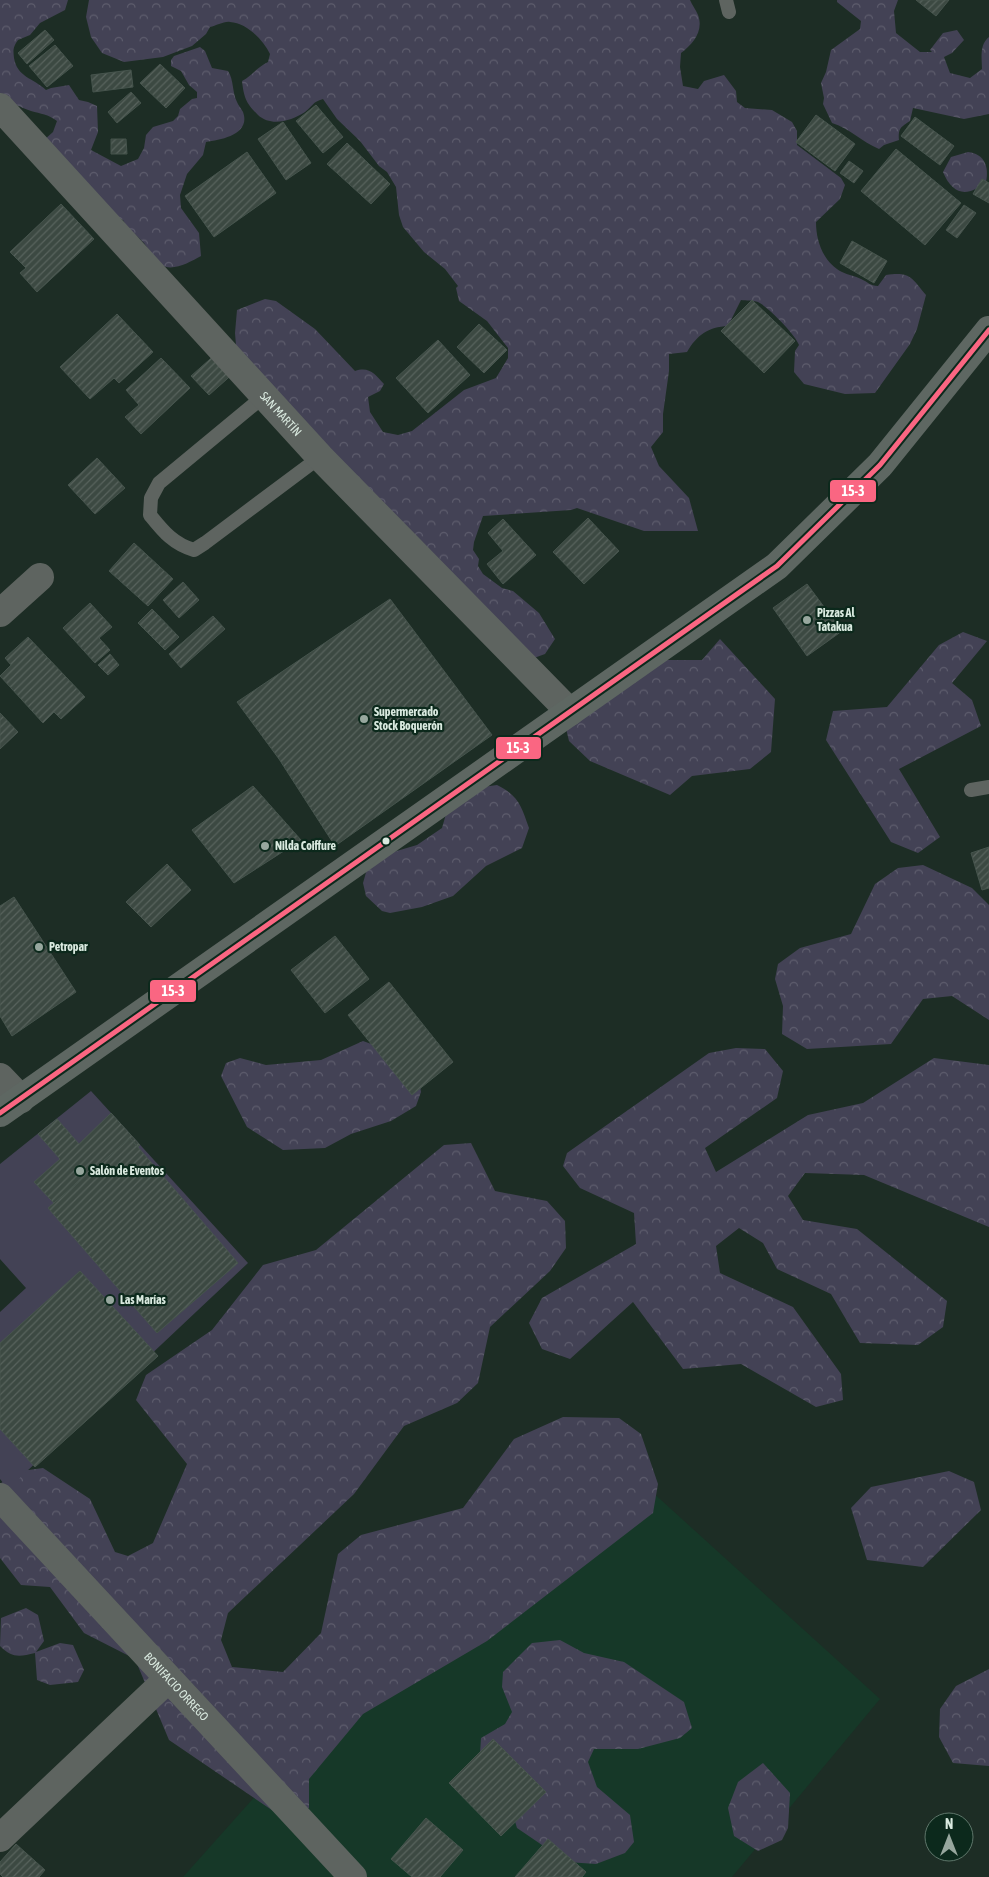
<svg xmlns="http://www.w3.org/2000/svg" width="989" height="1877" font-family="'Asap Condensed',sans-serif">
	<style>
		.built { fill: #163828 }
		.forest { fill: url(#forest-crowns) }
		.pitch { fill: #434255 }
		.building { fill: url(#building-hatch); stroke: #46544d }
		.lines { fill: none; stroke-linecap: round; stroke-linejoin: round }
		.service { stroke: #5e6460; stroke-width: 14 }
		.minor { stroke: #5e6460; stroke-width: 28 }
		.tertiary { stroke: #5e6460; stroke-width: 28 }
		.secondary { stroke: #5e6762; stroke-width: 28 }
		.bus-1-casing { stroke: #0c291c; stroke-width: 9 }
		.bus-1 { stroke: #fa6682; stroke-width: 5 }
		.poi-dot { fill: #97a79e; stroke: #0c291c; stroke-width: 2 }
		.bus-dot { fill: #d9e9df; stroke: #0c291c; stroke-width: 2 }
		.labels { text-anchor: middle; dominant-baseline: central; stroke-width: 4.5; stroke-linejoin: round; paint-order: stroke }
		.street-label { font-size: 12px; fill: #d9e9df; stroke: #0c291c }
		.poi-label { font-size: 12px; font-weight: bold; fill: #d9e9df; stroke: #0c291c; text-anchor: start }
		.line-badge { stroke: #0c291c; stroke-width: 2 }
		.badge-label { font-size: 14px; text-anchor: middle; font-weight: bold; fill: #fff }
	</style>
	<defs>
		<pattern id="forest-crowns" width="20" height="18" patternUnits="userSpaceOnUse" patternTransform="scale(1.25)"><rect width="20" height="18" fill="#434255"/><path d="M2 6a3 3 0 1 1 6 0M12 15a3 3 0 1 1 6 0" fill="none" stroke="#5e5d6d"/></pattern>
		<pattern id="building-hatch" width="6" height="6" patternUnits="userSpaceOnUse" patternTransform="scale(1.25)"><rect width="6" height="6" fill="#3c4942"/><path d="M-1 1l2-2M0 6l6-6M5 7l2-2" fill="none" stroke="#58635d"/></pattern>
	</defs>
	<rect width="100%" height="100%" fill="#1d2d25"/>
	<!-- built -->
	<path class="built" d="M583,1429L880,1699L732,1877H183Z"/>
	<!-- forest -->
	<g class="forest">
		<path d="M0,0H68L65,10L40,23L30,35L18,40C13,47 13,50 14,58C17,77 33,78 46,90L51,88L69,85L79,100L88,102L97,106L98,132L91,150L121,166L138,159L144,148L146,135L153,127L173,121L178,116L180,109L192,99L197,98V92L189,85L181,71L171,66V60L174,56L200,47L205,51L212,68L228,71C234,80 232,92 237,102C238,105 241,108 243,112C251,134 222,140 206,142L203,155L187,174L180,195L181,208L199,233L201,256C190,262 173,272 161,265C153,260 149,250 144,243C137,235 127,230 123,220C114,217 113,208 104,204L44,140L53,132L57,121C48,114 41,114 31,111C20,107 11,102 0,100Z"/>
		<path d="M89,0H690C692,5 696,10 698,15C704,31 693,44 681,53L680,67L683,86L698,89L704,81L724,75L736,91L737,102L745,108L772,110L792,122L797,131V145L841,178L845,185L840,199L816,222C816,242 824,263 842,272C848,275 855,276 861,279C868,282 870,286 878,286L886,275C910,271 912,278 926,295L917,329L910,344L875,393L845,394L804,384L794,372L795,351L799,345C796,335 767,306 758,302C753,300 746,301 741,300L728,326C708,327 697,335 687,352L669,354V371L663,414V432L651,447L659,466L689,498L698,531H644L577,508L571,510L483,516L474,542L473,550L479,559L478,566L483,574L502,588L513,591L539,613L555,639L545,654L534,658L237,357L235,333L237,310L265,299L276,301L315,329L355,371C369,366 375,374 384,384L380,391L368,397L370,412L383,432L398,435L412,431L464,390L496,378L508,358V348L487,321L459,301L456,288L458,286L445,269L424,252L403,227L399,215L396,187L387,172L379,166L360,141L337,119L323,99C312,102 313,106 305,112C291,121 271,127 258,115C246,103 244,98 242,81C252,76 257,67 268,62L270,54C263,40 247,23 230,22C224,21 216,26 210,27L206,34L192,46L163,57L124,62L102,53L91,37L86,17Z"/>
		<path d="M837,0H898L894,11L896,33L920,52H932L930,50L943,33L957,30L964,40L952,53L944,57L950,73L970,78L982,69C982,58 979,45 989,37V114L964,119L913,108L910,121C901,127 898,128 899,140L884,145L879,149C862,142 849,128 832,123L823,104L824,98L821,83L826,72L831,50L860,29L861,21L837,2Z"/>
		<path d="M968,152C985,154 989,167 986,182C968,197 953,196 943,172L951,157Z"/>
		<path d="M963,632L987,641L952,683L972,700L981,726L899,769L940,837L918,853L891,842L826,740L833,711L887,707L939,645Z"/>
		<path d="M720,639L775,699L771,752L750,769L692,776L670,795L590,761L569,741L562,712L628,660H702Z"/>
		<path d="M497,785C519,796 521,806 529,828L522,848L486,866L453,896L422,907L390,913L382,911L366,896L363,883L367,869L383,855L417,845L442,828L448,807L462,790Z"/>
		<path d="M923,865L972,888L989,905V1020L952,996L923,999L891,1044L807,1049L782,1034L783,1006L775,979L778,964L800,948L851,934L875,884L898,868Z"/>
		<path d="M363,1041L388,1050L419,1080L421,1092L416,1106L391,1121L351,1134L325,1148L283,1150L247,1127L221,1076L226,1063L240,1058L266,1065L321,1060Z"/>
		<path d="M736,1048L765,1049L783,1071L777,1098L705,1148L716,1172L808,1115L863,1103L934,1058L989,1065V1227L864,1175L805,1173L788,1196L803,1220L857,1229L947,1301L943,1327L918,1345L860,1343L831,1294L777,1269L763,1243L739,1228L716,1246L720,1273L793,1307L841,1374L843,1400L816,1407L741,1364L683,1369L633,1302L570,1359L542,1349L529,1323L542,1298L636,1244L634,1213L580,1188L563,1166L567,1153L709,1053Z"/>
		<path d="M471,1143L495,1191L547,1201L565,1221L566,1248L550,1271L490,1327L478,1383L457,1403L404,1426L354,1494L228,1613L221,1640L232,1667L283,1672L321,1633L338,1554L361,1535L463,1508L514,1439L563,1417L619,1418L641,1434L658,1484L653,1513L487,1641L363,1714L309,1779V1808L285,1819L169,1740L135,1659L84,1633L50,1587L21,1585L0,1558V1484L14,1472L43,1468L90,1499L115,1552L128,1556L153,1543L187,1464L136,1400L146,1375L212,1330L263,1265L316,1250L444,1145Z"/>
		<path d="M949,1471L974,1482L981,1510L923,1567L867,1560L851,1508L871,1487Z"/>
		<path d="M26,1608L38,1615L44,1641L36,1652L60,1643L73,1645L84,1670L78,1682L50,1685L37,1680L35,1653C19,1657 12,1658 0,1646L1,1618Z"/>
		<path d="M560,1640L584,1653L624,1662L684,1702L692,1728L680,1738L638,1749H594L588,1762L597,1787L630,1815L634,1842L625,1853L596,1864L567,1862L517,1828L505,1788L480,1754L481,1738L505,1724L512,1712L502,1687L503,1672L532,1643Z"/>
		<path d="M989,1669V1766L953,1763L939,1737L940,1709L956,1686Z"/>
		<path d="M763,1763L790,1793L788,1828L782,1840L758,1851L734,1836L728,1808L738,1782Z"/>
	</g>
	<!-- pitch -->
	<path class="pitch" d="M91,1091L248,1263L8,1489L0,1479V1312L26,1288L0,1259V1164Z"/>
	<!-- building -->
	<g class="building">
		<path d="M916,0H949L936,16Z"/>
		<path d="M45,30L54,40L27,64L18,53Z"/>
		<path d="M55,45L73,66L47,87L29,66Z"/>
		<path d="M160,64L185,88L166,108L140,83Z"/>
		<path d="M131,70L133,87L93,92L91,75Z"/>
		<path d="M131,92L141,103L117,123L108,112Z"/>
		<path d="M316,105L343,137L323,153L296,121Z"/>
		<path d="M816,115L855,144L835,171L796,142Z"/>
		<path d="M915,117L954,146L940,165L901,136Z"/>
		<path d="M283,122L311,163L286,180L258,139Z"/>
		<path d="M111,139H126L127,154H111Z"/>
		<path d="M347,143L390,184L371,204L327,164Z"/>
		<path d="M896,149L961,203L925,245L861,191Z"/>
		<path d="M247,152L276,193L214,237L185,196Z"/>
		<path d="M849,161L863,171L854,183L840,173Z"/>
		<path d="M982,179L989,183V203L973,194Z"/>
		<path d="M61,204L94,239L37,292L20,273L26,268L10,252Z"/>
		<path d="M964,205L976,213L957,238L946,230Z"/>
		<path d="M852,241L887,261L874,283L840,263Z"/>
		<path d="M752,300L795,341L764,373L721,331Z"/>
		<path d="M117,314L153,352L119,383L114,378L90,399L60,367Z"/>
		<path d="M479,324L507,350L484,373L457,347Z"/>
		<path d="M438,340L470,375L428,413L396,378Z"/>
		<path d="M218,352L236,371L209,395L191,376Z"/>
		<path d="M161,358L190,388L141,434L125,417L139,405L126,390Z"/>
		<path d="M97,458L125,488L95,514L68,485Z"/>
		<path d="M588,518L619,551L584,584L553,552Z"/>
		<path d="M503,519L536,555L503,584L487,564L503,551L488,533Z"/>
		<path d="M134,543L173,579L148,606L109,571Z"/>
		<path d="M183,582L199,600L179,618L163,600Z"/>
		<path d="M807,584L842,631L807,656L773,608Z"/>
		<path d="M390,599L492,735L335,846L279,759L237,702Z"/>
		<path d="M90,603L112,627L99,638L110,650L95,663L63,628Z"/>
		<path d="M152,609L179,637L165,650L138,623Z"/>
		<path d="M213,616L225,629L181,668L169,654Z"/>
		<path d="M28,637L85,697L61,719L54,712L43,723L0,676L11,665L5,658Z"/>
		<path d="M110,654L119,665L108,675L98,665Z"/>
		<path d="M0,713L18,732L0,749Z"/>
		<path d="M253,786L301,840L234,883L192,830Z"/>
		<path d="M989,847V888L982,890L971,853Z"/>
		<path d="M167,864L191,890L151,927L126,902Z"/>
		<path d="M14,897L76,992L12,1036L0,1016V906Z"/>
		<path d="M335,936L369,979L325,1013L291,970Z"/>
		<path d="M389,982L453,1062L412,1095L348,1015Z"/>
		<path d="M111,1113L140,1145L67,1217L34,1182L60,1159L38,1134L57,1119L79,1144Z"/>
		<path d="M130,1138L238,1263L157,1333L48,1208Z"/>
		<path d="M80,1271L158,1356L35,1467L0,1429V1343Z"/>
		<path d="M493,1739L546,1792L501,1836L449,1783Z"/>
		<path d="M426,1818L463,1850L440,1877H412L391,1859Z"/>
		<path d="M548,1839L586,1872L582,1877H515Z"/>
		<path d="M16,1844L45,1870L39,1877H3L0,1874V1862Z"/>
	</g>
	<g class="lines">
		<!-- service -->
		<g class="service">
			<path d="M726,0L729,12"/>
			<path d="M264,396L159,483L151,498L150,515C163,531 173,544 194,550L205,543L320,457"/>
			<path d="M971,790L989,787"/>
		</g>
		<!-- minor -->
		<g class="minor">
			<path id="s1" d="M0,107L320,457L570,712"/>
			<path d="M0,613L40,577"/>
			<path id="s2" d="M0,1497L353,1877"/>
			<path d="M0,1838L168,1679"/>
		</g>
		<!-- tertiary -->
		<path class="tertiary" d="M0,1077L21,1099"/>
		<!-- secondary -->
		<path class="secondary" d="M0,1113L777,566L880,465L989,330"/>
		<defs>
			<path id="bus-1" d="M0,1113L777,566L880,465L989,330"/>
		</defs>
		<!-- bus-1 casing -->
		<use href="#bus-1" class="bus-1-casing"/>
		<!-- bus-1 -->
		<use href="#bus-1" class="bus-1"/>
	</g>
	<!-- markers -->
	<g class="poi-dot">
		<circle cx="807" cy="620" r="5"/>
		<circle cx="364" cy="719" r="5"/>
		<circle cx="265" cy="846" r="5"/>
		<circle cx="39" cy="947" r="5"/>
		<circle cx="80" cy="1171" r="5"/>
		<circle cx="110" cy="1300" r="5"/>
	</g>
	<circle class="bus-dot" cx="386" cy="841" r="4.5"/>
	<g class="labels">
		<!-- street labels -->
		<g class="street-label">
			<text stroke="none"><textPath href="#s1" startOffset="416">SAN MARTÍN</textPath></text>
			<text stroke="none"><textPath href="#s2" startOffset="259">BONIFACIO ORREGO</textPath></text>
		</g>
		<!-- poi labels -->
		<g class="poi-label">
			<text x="817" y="613">Pizzas Al<tspan x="817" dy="14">Tatakua</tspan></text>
			<text x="374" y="712">Supermercado<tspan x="374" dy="14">Stock Boquerón</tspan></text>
			<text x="275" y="846">Nilda Coiffure</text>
			<text x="49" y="947">Petropar</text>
			<text x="90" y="1171">Salón de Eventos</text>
			<text x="120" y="1300">Las Marías</text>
		</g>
	</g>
	<g class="line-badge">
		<rect x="829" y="479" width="48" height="24" rx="5" fill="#fa6682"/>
		<rect x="495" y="736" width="47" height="24" rx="5" fill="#fa6682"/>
		<rect x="149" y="979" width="48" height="24" rx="5" fill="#fa6682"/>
	</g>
	<g class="badge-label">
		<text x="853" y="496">15-3</text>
		<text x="518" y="753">15-3</text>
		<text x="173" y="996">15-3</text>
	</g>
	<!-- north arrow -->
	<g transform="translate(949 1837)"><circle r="24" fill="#0c291c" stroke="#5e766a"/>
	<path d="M0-4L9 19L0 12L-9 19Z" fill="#97a79e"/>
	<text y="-8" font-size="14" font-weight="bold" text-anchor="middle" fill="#d9e9df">N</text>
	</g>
</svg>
